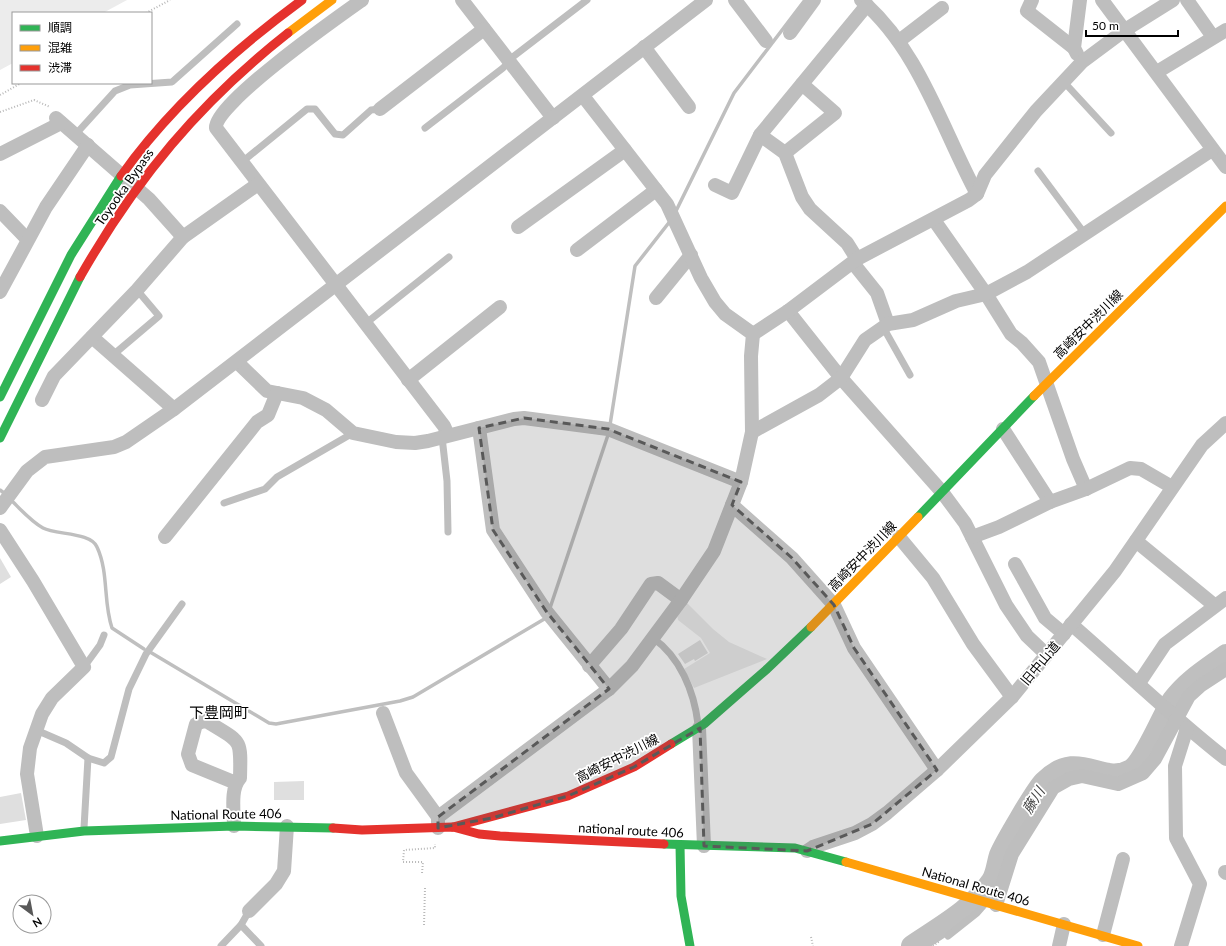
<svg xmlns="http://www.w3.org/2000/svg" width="1226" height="946" font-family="Lato,'Noto Sans JP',sans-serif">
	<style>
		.green { fill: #ececec }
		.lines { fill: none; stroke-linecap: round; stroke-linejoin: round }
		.stream { stroke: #bfbfbf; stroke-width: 3.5 }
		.river { stroke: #bfbfbf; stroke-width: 22 }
		.building { fill: #dfdfdf }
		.path { stroke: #b9b9b9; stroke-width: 2; stroke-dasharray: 1 2; stroke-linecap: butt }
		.lane { stroke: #bebebe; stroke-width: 7 }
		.street { stroke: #bebebe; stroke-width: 14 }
		.fast { stroke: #30b455; stroke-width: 9 }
		.slow { stroke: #ff9f0a; stroke-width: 9 }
		.jam { stroke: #e5322d; stroke-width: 9 }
		.marked { fill: #595959; fill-opacity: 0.2; stroke: #595959; stroke-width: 3; stroke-dasharray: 8 5; stroke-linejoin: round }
		.labels { text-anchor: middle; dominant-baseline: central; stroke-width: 3.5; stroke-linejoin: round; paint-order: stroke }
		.street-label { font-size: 13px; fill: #000; stroke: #fff }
		.water-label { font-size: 14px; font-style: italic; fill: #444; stroke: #fff }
		.quarter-label { font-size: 15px; fill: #000; stroke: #fff }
	</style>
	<rect width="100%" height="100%" fill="#fff"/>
	<!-- green -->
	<g class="green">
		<path d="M0,0H127L103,13H13V63L0,70Z"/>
		<path d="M687,603L713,629L729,642L767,659L694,688L684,669L710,653L701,638L678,620L677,615Z"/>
	</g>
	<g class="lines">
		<!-- stream -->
		<g class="stream">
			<path d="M675,213L734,93L805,0"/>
			<path d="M610,425L635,266L671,220"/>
			<path d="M0,490L4,493"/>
			<path d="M13,502C22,511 32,522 43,528C56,535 91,532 97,547C109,573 103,602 112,628L144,649"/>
			<path d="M550,608L608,435"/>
			<path d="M150,652L269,723L276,724L400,701L413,697L546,618"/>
		</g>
		<!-- river -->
		<path class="river" d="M912,946C940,927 973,909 992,881C997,873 997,864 1000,855C1004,845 1036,790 1044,782C1079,747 1101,787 1131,770C1144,763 1163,714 1173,700C1187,681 1207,669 1226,655"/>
	</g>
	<!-- building -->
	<g class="building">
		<path d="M0,558L11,577L0,584Z"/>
		<path d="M700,640L708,653L695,661L694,659L685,664L678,654Z"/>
		<path d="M304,781V800H274V782Z"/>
		<path d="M21,793L26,820L0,824V797Z"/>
	</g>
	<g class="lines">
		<!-- path -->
		<g class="path">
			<path d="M146,13L170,0"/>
			<path d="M0,95L21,83"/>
			<path d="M0,112L34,100L50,107"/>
			<path d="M422,873L423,862H403L404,850L435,848V844"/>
			<path d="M424,925L425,888"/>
			<path d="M811,937L813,946"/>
			<path d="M933,946L940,941"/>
		</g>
		<!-- lane -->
		<g class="lane">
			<path d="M1063,81L1111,133"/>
			<path d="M425,128L503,68L514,56L587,0"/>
			<path d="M75,135L115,91L130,85L172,82L237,24"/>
			<path d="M242,162L307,109H315L335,134L343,135L371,110L380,109"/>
			<path d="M1038,171L1085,234"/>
			<path d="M365,324L449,257"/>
			<path d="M883,327L910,375"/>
			<path d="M113,355L159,316L137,290"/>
			<path d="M442,437L447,481L448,532"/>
			<path d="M224,503L265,489L277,477L353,433"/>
			<path d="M653,638C680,657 694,691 698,724"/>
			<path d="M84,667L100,645L104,635"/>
			<path d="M36,730L66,743L88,758L104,763L111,757L129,689L146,654L182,604"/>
			<path d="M84,828L88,758"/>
			<path d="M241,925L261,946"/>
			<path d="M948,936L977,913L984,905"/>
			<path d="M221,946L241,925L249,911"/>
		</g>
		<!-- street -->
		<g class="street">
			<path d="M362,0C338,17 214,104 216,128L444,426L448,435"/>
			<path d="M462,0L553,118"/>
			<path d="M735,0L766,41"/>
			<path d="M861,0C919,49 942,129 977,194"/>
			<path d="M1032,0L1027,11L1074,48"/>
			<path d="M1102,0L1226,167"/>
			<path d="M1187,0L1213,37"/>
			<path d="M790,33L814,0"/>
			<path d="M899,41L942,8"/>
			<path d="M644,47L689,107"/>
			<path d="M1077,54L1074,48L1080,0"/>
			<path d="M1157,72L1226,30"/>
			<path d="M380,109L484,29"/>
			<path d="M56,118L149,199L183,237"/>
			<path d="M785,153L835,113L802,84"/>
			<path d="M0,154L61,123"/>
			<path d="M715,185L732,193L760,135"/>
			<path d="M0,211L27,239"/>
			<path d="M934,220L986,294L1011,334L1022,343L1039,362L1073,459L1086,489"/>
			<path d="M518,227L625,150"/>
			<path d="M577,250L656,190"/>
			<path d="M857,259L847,243L810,209L802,197L785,153L760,135L867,5"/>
			<path d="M853,263L877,293L888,324"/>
			<path d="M0,292L46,207L88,145"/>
			<path d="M656,298L691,255"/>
			<path d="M788,311L841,378L942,492L965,523L1006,605L1027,636L1047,655"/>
			<path d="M753,334L788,311L857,259L969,200L977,194L985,175L1036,111L1082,62L1125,30L1173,0"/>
			<path d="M92,337L174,409"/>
			<path d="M237,362L267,391L303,398L326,410L353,433L396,442L415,443L428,441L514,419L524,418L608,429L741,482"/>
			<path d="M408,380L500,307"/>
			<path d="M42,400L54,376L137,290L183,237L258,184"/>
			<path d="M479,428L493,530L546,611L609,689"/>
			<path d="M1003,429L1050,502"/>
			<path d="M752,432L819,395L841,378L865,340L888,324L913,320L956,301L986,294L1027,272L1212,150"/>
			<path d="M732,505L792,558L834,605L854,648L937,770"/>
			<path d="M0,508L27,471L45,457L114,447L126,442L174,409L706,0"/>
			<path d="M0,530L33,581L84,667L52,698L42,714L30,748L27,774L37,836"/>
			<path d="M165,537L257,422L268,415L277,393"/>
			<path d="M899,537L933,578L973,644L1012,697"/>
			<path d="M972,537L999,527L1050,502L1086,489L1130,468L1141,469L1172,487"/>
			<path d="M1136,541L1214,605"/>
			<path d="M1015,564L1045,618L1064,634"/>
			<path d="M1071,624C1123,669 1172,717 1226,759"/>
			<path d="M589,666L621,629L651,584L658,583L681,600"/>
			<path d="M1139,683L1165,644L1226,598"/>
			<path d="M383,713L406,773L438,817"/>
			<path d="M699,728L704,846"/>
			<path d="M234,826C234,811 230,789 240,778C241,738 242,743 208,722L204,721L196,724L188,754L192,765L236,783"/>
			<path d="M438,828V817L609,689L632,666L681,600L714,551L741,482L752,432L751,356L753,334L725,314L715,302L701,278L667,204L583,96"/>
			<path d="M807,851L813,847L855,833L872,824L887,813L937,770L1012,697L1115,571L1202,445L1226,423"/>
			<path d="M1225,872L1226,873"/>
			<path d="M996,905L1012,854L1053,788L1069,779L1082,776L1118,784L1143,773L1155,759L1189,696L1200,686L1226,669"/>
			<path d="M249,911L276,884L284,871L287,826"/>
			<path d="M1103,935L1123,859"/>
			<path d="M1059,946L1064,924"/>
			<path d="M1181,946L1200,884L1176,838L1175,766L1187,728"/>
		</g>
		<!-- fast -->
		<g class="fast">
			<path d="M0,397L71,255L121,176"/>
			<path d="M0,438L80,277"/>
			<path d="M918,517L1034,396"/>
			<path d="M671,744L704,724L767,669L811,627"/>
			<path d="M0,841L84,831L234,826L333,828"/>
			<path d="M664,844L795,848L846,862"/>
			<path d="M680,845L681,896L690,946"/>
		</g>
		<!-- slow -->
		<g class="slow">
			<path d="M288,33L332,0"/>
			<path d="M1034,396L1226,206"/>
			<path d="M811,627L918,517"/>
			<path d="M846,862L1138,946"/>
		</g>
		<!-- jam -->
		<g class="jam">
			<path d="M121,176C170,107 234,50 302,0"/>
			<path d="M80,277C136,179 199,103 288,33"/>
			<path d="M453,827L568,796L634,767L671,744"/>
			<path d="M333,828L362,830L453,827L479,834L500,836L664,844"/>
		</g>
	</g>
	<!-- marked area -->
	<path class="marked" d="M524,418L608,429L741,482L732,505L792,558L834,605L854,648L937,770L872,824L807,851L704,846L700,728L634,767L568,796L492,818L438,828V817L609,689L546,611L493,530L479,428Z"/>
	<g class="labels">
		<!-- street labels -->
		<g class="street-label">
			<text transform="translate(124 187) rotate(-55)">Toyooka Bypass</text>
			<text transform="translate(1088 324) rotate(-45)">高崎安中渋川線</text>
			<text transform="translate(862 556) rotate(-46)">高崎安中渋川線</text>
			<text transform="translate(1040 663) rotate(-50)">旧中山道</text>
			<text transform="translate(617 758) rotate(-27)">高崎安中渋川線</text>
			<text transform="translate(226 814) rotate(-1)">National Route 406</text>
			<text transform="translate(631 830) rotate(3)">national route 406</text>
			<text transform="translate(976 886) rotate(16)">National Route 406</text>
		</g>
		<!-- water labels -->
		<g class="water-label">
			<text transform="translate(1033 800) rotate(-58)">藤川</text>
		</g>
		<!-- quarter labels -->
		<g class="quarter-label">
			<text x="219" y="712">下豊岡町</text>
		</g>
	</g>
	<!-- legend -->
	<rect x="12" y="12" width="140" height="72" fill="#ffffff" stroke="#999999"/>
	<rect x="20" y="25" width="20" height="6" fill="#30b455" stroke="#999999"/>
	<text x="48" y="32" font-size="12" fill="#000000">順調</text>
	<rect x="20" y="45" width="20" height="6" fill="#ff9f0a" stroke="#999999"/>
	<text x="48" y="52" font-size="12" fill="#000000">混雑</text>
	<rect x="20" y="65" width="20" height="6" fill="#e5322d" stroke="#999999"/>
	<text x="48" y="72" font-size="12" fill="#000000">渋滞</text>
	<!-- north arrow -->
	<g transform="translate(32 914) rotate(148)"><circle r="19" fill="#ffffff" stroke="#999999"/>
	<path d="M0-3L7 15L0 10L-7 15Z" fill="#595959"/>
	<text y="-6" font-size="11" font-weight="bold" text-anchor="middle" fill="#000000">N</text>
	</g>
	<!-- scale -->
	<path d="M1086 30v6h92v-6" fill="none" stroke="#000000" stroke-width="2"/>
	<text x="1092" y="30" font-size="12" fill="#000000" stroke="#ffffff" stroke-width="3" paint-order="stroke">50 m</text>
</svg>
